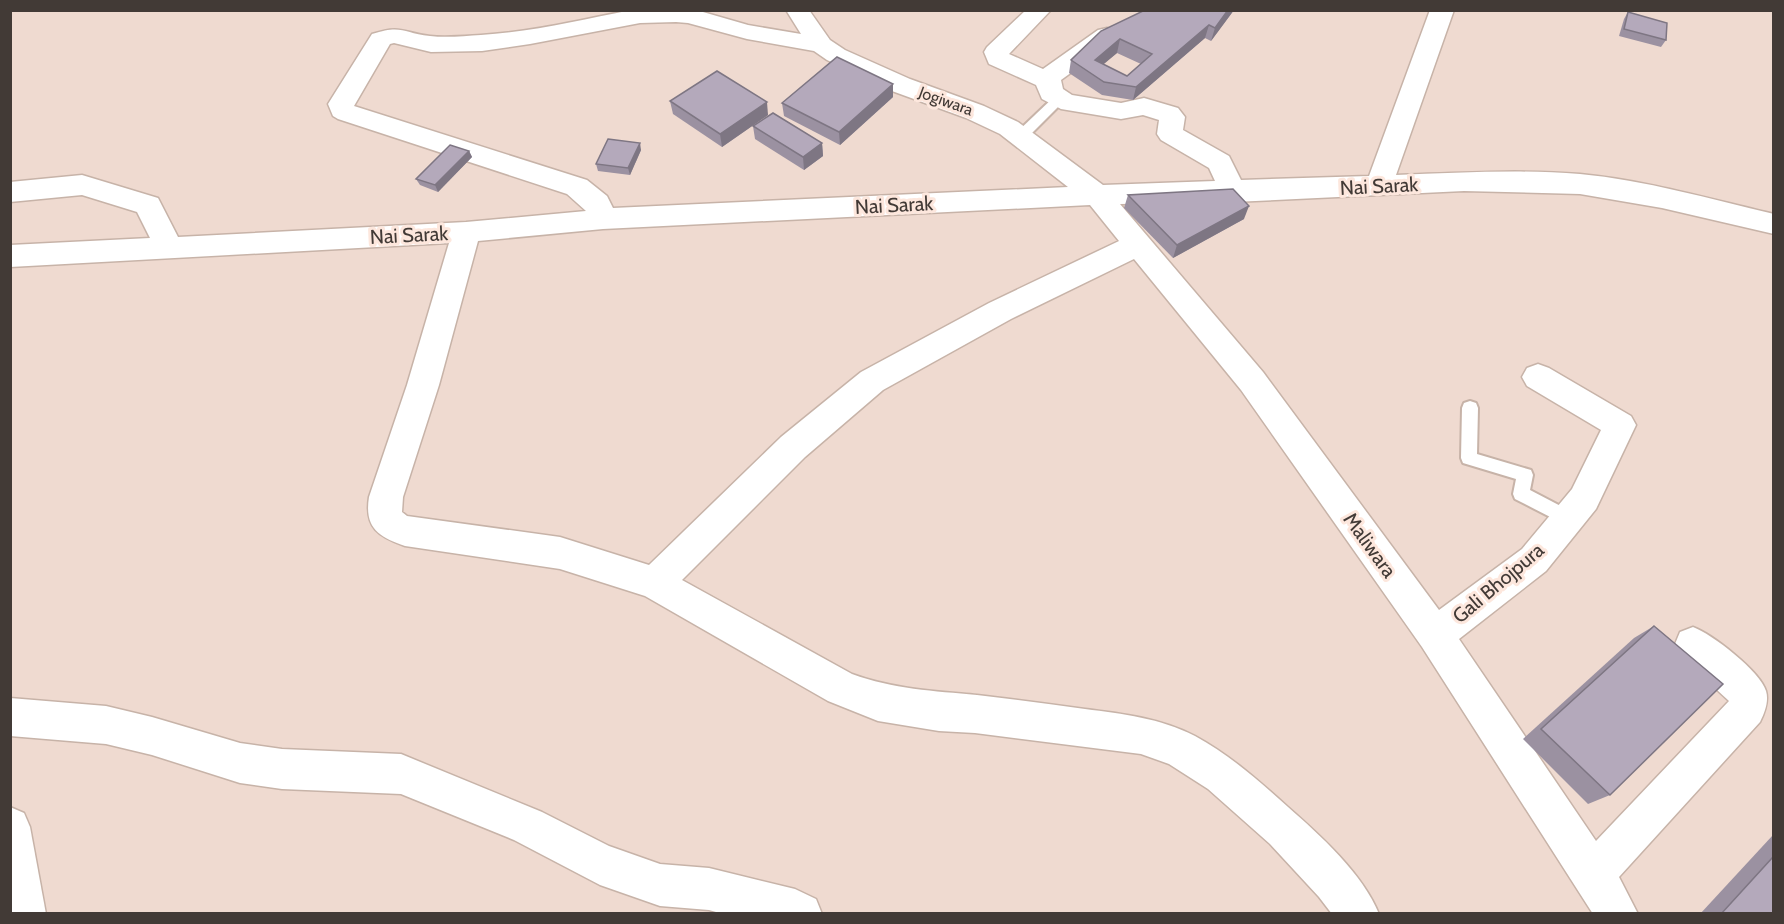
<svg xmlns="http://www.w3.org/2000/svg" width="1784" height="924" font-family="Cabin,sans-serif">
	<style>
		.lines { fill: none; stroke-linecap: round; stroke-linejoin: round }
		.lane-casing { stroke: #c7b3a8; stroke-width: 4 }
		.street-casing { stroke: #c7b3a8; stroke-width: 3 }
		.lane { fill: #fff; fill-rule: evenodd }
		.street { fill: #fff; fill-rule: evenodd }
		.wall { fill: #9b91a1; fill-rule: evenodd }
		.shaded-wall { fill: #7e7683 }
		.building { fill: #b4a9bb; stroke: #7e7683; stroke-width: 1.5; fill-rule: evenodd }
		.labels { text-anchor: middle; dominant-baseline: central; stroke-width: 6; stroke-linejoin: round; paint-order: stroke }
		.far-street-label { font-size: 16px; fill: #423a36; stroke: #fde7dd }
		.street-label { font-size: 20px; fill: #423a36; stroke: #fde7dd }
	</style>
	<rect width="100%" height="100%" fill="#efdad0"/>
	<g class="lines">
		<defs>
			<g id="lane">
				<path d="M1059,95L1063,96L1065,99L1063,102L1026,139H1016L1014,136L1016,133L1055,96Z"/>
				<path d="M1470,401L1476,403L1478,408L1477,454L1531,470L1533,475L1530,490L1574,513L1577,518L1574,523L1568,526L1562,523L1515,499L1513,494L1516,479L1463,463L1461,458L1462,408L1464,403Z"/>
			</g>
			<g id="street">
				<path d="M631,10H696L748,25L801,34L786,10H809L830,40L845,50L910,79L984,106L1018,122L1103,185L1215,181L1209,168L1161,140L1157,134L1159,120L1143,115L1121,119L1061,109L1042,99L1036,85L989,64L984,52L987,47L1026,10H1051L1009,54L1043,69L1098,30L1107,28L1116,30L1119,35L1116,40L1061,80L1063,89L1072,95L1121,103L1144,98L1178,108L1185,117L1183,130L1229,156L1241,180L1369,176L1430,10H1454L1396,175C1456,173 1520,169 1580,174C1645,180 1710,199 1774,214V234L1662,208L1580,194L1464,191L1233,202L1120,204L1263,372L1439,610L1522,549L1572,489L1601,430L1527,386L1522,377L1527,368L1538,364L1549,368L1631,416L1636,425L1596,509L1546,571L1459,639L1596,841L1729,701L1680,656L1675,644L1680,632L1693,627C1712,634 1760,671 1766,691C1769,701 1765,712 1760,722L1619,877L1638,914H1593L1422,647L1241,390L1134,259L1011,319L883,390L805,457L682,580L852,674C893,689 934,691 977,695C1013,699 1049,704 1085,709C1123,714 1160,718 1195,736C1230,755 1259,781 1288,807C1320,835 1363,874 1379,914H1332L1319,897L1270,844L1208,789L1169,764L1141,754L975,733L939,731L878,721L828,701L645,596L560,569L405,546C379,537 364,528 369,497L407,385L449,243L10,267V245L150,238L137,212L82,195L10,202V182L82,175L158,198L178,237L466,222L586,211L567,194L338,119L333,116L328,104L372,34C402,24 403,33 430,36C446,38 465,36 481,35C531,32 581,20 631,10ZM676,22L688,23L747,39L814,51L827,60L892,91L966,118L1000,134L1068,187L613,208L607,196L587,180L354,106L390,44L394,43L431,52L482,51L530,44L640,23ZM1090,205L1119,241L989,303L861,372L781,437L649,565L560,537L407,516L402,512L403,497L439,385L478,241L603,229Z"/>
				<path d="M10,698L106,706L152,717L240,743L282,749L401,754L542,812L609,846L660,864L709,868L795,889L816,899L822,914H723L709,910L660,906L600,885L514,840L401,794L282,789L240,783L152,755L106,744L10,736Z"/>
				<path d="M10,807L24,813L30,827L46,914H10Z"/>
			</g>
		</defs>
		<!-- lane casing -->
		<use href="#lane" class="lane-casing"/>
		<!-- street casing -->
		<use href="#street" class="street-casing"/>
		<!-- lane -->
		<use href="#lane" class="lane"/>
		<!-- street -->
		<use href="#street" class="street"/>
	</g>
	<!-- wall -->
	<g class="wall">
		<path d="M1145,10H1234L1211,41L1205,38L1133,100L1102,95L1069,73L1071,60ZM1117,53L1141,64L1127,76L1103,64Z"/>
		<path d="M1628,12L1666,40L1661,47L1619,36L1624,19Z"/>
		<path d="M893,84V97L840,145L784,116L782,103Z"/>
		<path d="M670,101L768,115L722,147L673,114Z"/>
		<path d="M753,126L822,143L823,156L804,170L755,139Z"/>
		<path d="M641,150L630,175L598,171L596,164Z"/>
		<path d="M469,151L472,157L438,192L420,185L416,179Z"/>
		<path d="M1128,195L1244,219L1173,258L1124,208Z"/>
		<path d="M1654,626L1610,795L1588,804L1523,739L1634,638Z"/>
		<path d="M1773,835V914H1700Z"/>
	</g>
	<!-- shaded-wall -->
	<g class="shaded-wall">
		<path d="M1228,10H1234L1211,41L1215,28Z"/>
		<path d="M1209,25L1205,38L1133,100L1136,87Z"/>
		<path d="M1120,39L1117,53L1092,74L1095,60Z"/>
		<path d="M893,84V97L840,145L839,132Z"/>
		<path d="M767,102L768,115L722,147L720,134Z"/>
		<path d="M640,143L641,150L630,175L628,168Z"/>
		<path d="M822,143L823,156L804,170L803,157Z"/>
		<path d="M469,151L472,157L438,192L435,185Z"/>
		<path d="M1249,206L1244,219L1173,258L1177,245Z"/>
	</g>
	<!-- building -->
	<g class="building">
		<path d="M1145,10H1228L1215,28L1209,25L1136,87L1104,82L1071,60L1101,31ZM1120,39L1152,54L1127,76L1095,60Z"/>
		<path d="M1628,12L1667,23L1666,40L1624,29Z"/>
		<path d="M837,57L893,84L839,132L782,103Z"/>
		<path d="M717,71L767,102L720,134L670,101Z"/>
		<path d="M773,113L822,143L803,157L753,126Z"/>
		<path d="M608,139L640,143L628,168L596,164Z"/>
		<path d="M450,145L469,151L435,185L416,179Z"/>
		<path d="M1233,189L1249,206L1177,245L1128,195Z"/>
		<path d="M1654,626L1723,684L1610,795L1541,729Z"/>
		<path d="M1773,857V914H1721Z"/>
	</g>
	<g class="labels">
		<!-- far-street labels -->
		<g class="far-street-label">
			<text transform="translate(946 101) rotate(20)">Jogiwara</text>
		</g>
		<!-- street labels -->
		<g class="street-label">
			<text transform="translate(1379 186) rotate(-3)">Nai Sarak</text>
			<text transform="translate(894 205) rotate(-3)">Nai Sarak</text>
			<text transform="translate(409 235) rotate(-3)">Nai Sarak</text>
			<text transform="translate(1370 545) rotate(54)">Maliwara</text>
			<text transform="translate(1498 583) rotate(-40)">Gali Bhojpura</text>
		</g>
	</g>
	<!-- border -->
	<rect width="1784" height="924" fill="none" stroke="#423a36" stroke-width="24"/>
</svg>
